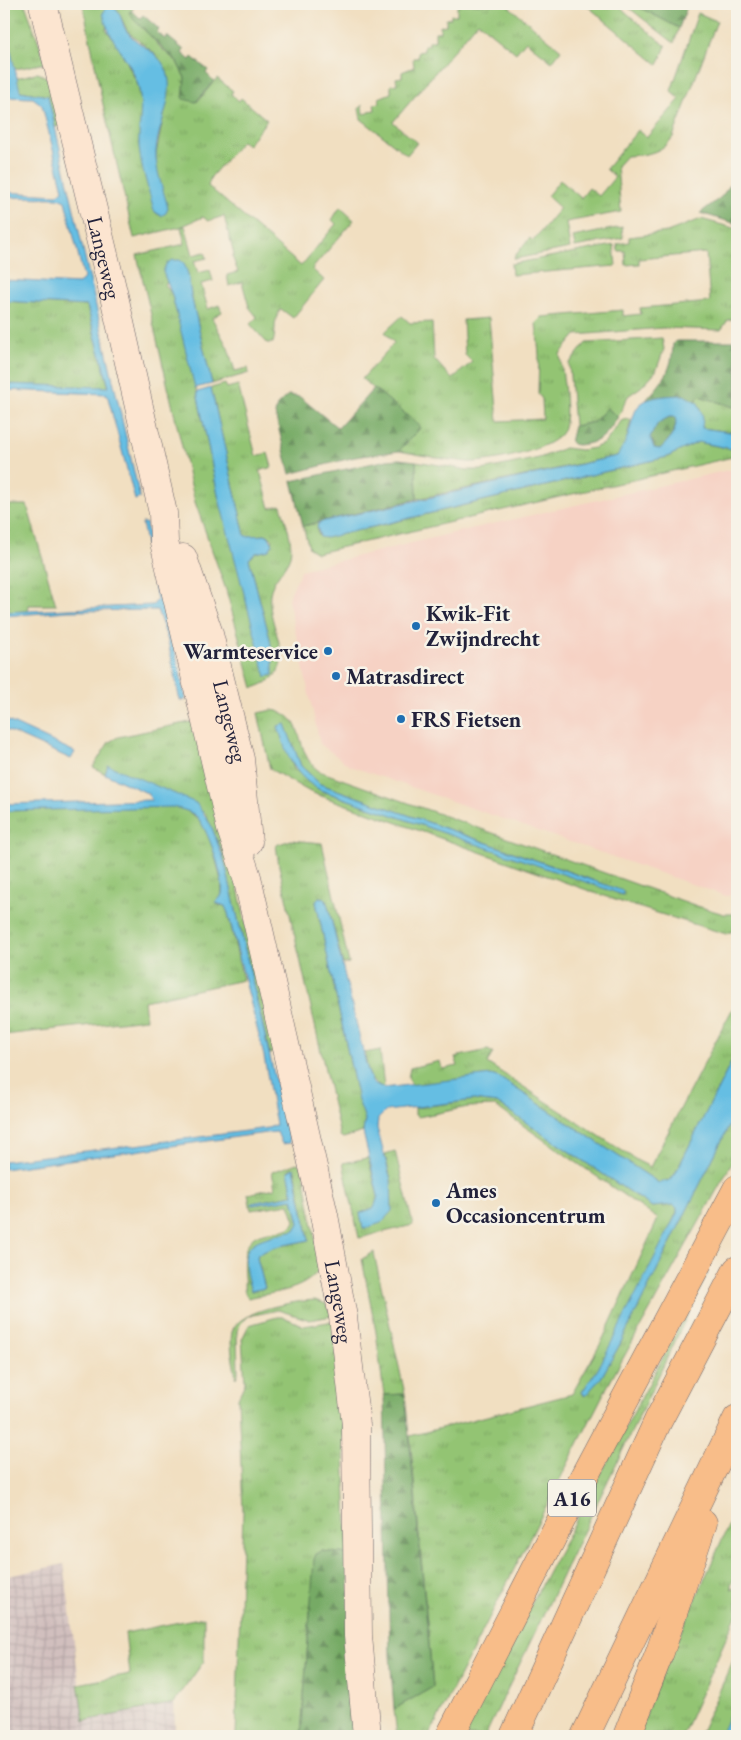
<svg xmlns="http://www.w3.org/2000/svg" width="741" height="1740" font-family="'EB Garamond',serif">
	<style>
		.built { fill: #f6d2c4 }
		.industrial { fill: url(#industrial-grid) }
		.grass { fill: url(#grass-tufts); stroke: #5a7357; fill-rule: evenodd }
		.forest { fill: url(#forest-firs); stroke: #4c6650 }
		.water { fill: #65bee3; stroke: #44708f; fill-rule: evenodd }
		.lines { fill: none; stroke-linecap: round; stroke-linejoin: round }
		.secondary-casing { stroke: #6a646a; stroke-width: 29 }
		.motorway-casing { stroke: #6a646a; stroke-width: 29 }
		.secondary { stroke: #fce5d0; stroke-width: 28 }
		.motorway { stroke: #f8bd89; stroke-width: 28 }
		.poi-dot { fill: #1f6fb2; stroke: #f7f3e8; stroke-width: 2 }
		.labels { text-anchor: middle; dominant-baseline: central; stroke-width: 5; stroke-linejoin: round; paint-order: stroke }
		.shield { fill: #f7f3e8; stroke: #62616f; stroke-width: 1 }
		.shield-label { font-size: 21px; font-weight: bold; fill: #22223b }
		.street-label { font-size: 22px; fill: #22223b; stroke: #f7f3e8 }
		.poi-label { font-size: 22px; font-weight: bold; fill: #22223b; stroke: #f7f3e8; text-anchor: start }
	</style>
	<defs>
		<pattern id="industrial-grid" width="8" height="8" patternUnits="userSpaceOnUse" patternTransform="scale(1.25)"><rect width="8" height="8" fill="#d1bfbe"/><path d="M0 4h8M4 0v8" fill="none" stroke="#b3a4a4"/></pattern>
		<pattern id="grass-tufts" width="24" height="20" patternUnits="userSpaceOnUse" patternTransform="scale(1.25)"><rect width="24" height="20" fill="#93c473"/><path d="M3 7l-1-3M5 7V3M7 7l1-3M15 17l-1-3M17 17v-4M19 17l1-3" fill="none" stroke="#7ea864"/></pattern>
		<pattern id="forest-firs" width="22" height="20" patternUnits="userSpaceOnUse" patternTransform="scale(1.25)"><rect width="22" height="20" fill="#76aa65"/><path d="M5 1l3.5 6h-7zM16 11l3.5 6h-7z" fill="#608a54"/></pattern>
	</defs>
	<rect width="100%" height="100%" fill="#f7f3e8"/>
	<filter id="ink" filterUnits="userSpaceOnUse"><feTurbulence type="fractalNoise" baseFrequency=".02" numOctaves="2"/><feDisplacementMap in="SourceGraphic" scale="10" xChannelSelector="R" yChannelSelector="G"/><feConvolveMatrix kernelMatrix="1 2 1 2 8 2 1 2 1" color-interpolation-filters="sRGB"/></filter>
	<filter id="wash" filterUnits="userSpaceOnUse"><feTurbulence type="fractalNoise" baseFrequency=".0096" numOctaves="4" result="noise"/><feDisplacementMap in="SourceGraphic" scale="20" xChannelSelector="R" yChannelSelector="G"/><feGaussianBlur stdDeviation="1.12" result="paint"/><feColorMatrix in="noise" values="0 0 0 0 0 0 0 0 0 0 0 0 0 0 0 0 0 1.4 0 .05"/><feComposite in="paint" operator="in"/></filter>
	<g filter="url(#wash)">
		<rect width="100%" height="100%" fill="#f1dfc1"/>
		<!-- built -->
		<path class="built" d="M733,469L737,471V894L726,896L350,766L320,744L288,599L301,570L453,533Z"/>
		<!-- industrial -->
		<path class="industrial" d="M64,1564L84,1721L174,1703L175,1736H4V1577Z"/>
		<!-- grass -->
		<g class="grass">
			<path d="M4,4H25L46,63L16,69L13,67L4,21Z"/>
			<path d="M83,4H129L134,8L129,12L160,47L177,62L197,102L217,78L233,91L231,94L239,101L241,98L267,120L248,145L242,141L211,177L208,186L301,266L336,224L332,220L340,207L354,220L312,269L324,280L293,318L281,309C272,321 277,330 273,343H267L250,324L257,317L249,307L242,282L229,286L227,275L238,272L232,256L234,255L224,216L208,221L203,217L180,227L134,238L102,100ZM111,6L117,9L128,32L154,53L165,67L168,76V94L156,154L159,215L156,213L139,142L142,102L137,83L122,52L106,29Z"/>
			<path d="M462,4H506L561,50L552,62L526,41L516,53L478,22L393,122L417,143L407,155L361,119L359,109L362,105L363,114L369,113V111L375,110L374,104L380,103L379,98L391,93V85L397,84L396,78L402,77V72L414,67L413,58H418V52L424,51V45H429V41H435V32H440V26L446,25V19L451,18V15H457V6Z"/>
			<path d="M585,4H616L666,46L658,65Z"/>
			<path d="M624,4H633L679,28L674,43Z"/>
			<path d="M698,13L717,21L673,137C661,154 645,155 626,156L617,166L621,212L566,222L570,248L515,259L514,257L530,238L533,241L560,208L547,196L560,180L581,198L589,188L599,196L615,177L606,169L638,130L647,137L680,99L671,91Z"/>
			<path d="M38,73L50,79L62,126L55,127L48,96L20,91L15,78Z"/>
			<path d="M701,219L737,229V325L735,319L728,320L721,330L663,328L576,335L560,354C562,373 570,413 563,430C556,450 488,463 468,462C445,460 422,455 399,451L421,427L362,379L394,343L385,332L402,316L410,323L432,322L434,359L452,379L472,362L465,355L463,320L489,318L498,421L543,419L542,399L538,394L539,355L536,323L542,317L623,310V316L641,314L640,308L710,302L706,253L639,259V264L626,265L625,251H618L617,244L629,242V237L667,232Z"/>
			<path d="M185,226L193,255L205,252L207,258L194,261L198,273L210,270L213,281L201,284L208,309L219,305L222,312L212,318L228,348L235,371L248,368L249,373L212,384L191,295L188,274L165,284L172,295L197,392L218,495L270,639L249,559L256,553L269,550L273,540L268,535L245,536L211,388L225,384L227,388L238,385L256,456L268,453L272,467L260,471L270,508L281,505C285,521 296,546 288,561C282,572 272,581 270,594C266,631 307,671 253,688L226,590L195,502L137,255L185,244L181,227Z"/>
			<path d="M622,227L623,238L575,247L573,237Z"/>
			<path d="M614,245L616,266L512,275L511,264Z"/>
			<path d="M4,301L87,306L109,388L4,384Z"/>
			<path d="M662,338L664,349L656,371L641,387L628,396L618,417L607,408L594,422L574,426L569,364L586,343Z"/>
			<path d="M699,396L737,408V433L702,428L695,402Z"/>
			<path d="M631,419L626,442L617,456L417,499L416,461L468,470H482L539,458L565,448L581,450L594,448L605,443L622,420Z"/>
			<path d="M698,442L737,450V456L317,553L309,548L303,526L318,523L317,532L320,537L365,529L667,457Z"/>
			<path d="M4,505H27L56,605H29L28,611L4,612Z"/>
			<path d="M272,710C309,715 292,752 319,771L697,906L724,914H737L733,931L726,934L618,901L310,792L270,769L258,713ZM285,725L301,766L320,784L587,878L623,894L320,790L294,769L278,727Z"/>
			<path d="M190,722L194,723L222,816L274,1051L270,1055L222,851L205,813L105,772V774L93,767L109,742L118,737Z"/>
			<path d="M164,806C201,807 209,832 217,864C219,873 222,882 222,891C222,898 218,898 218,905L225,906L228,913L243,980L144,1001L146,1019L4,1035V811Z"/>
			<path d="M291,840L322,843L349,963L343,964L328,906L325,898L319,897L316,902L355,1086L365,1119L363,1132L343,1138L340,1136L279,866L276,845Z"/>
			<path d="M737,1000V1051L675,1174L670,1180L659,1183L500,1078L491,1075L413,1086L408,1078L410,1068L440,1061L442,1069L458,1066L455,1057L488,1050L493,1053L487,1063L638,1161L650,1167Z"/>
			<path d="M380,1050L384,1088C367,1080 368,1071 365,1053Z"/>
			<path d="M474,1100L497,1103L652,1207L674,1205L677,1208V1212C650,1269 620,1342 582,1392L584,1396L601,1378L619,1346L737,1110V1154L606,1389L429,1736H397L394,1709L433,1687L410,1436L572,1394L602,1341L658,1219L495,1106L468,1107L418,1117L415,1115V1108Z"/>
			<path d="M395,1151L413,1225L359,1238L343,1163L368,1158L378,1196L374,1208L360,1213L363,1229L391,1180L385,1154Z"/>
			<path d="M297,1163L303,1167L320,1268C305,1292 273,1292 248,1298C242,1292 245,1284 244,1277C238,1211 286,1244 295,1221L289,1204L251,1210L248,1194L275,1188L272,1172ZM292,1168L295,1170L309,1240L275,1247L258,1254L257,1258L265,1288L252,1291L246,1266L248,1248L295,1230L299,1223L293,1199L253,1205L252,1203L293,1195L288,1171Z"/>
			<path d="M374,1252L375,1258L405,1394L384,1395L376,1332L362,1259Z"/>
			<path d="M708,1273L485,1736H461Z"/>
			<path d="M315,1300L326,1304L332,1316L310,1320L278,1310L249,1316L241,1323L237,1331L238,1373L236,1378C234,1364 229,1346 232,1332C237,1310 296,1301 315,1300Z"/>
			<path d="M277,1317H284L304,1326L334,1321L342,1395L348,1554L322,1551L310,1612L301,1736H236L243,1511L238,1398L245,1383L242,1339L249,1325Z"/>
			<path d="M737,1506V1571L731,1585L732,1590L737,1585V1614L682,1736H668V1734L639,1736L651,1699Z"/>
			<path d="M204,1617V1661L174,1703L84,1721L78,1684L130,1674L125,1633Z"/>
			<path d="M737,1652V1704L724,1736H699Z"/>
		</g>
		<!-- forest -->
		<g class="forest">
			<path d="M633,4H688L679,28Z"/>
			<path d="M132,11L140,18L143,15L159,29L157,32L165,39L167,36L184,50L182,53L190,60L192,57L208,70L206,73L214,81L196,102L183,99L185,78L177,62L134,20L129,12Z"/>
			<path d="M737,176V224L700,213L721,197Z"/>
			<path d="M737,339V408L699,396L695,402C679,393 664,395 646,400C664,380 672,371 673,344L676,341H732Z"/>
			<path d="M374,388L421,427L399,451L355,457L290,474L275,414L277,405L288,395L300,397L338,428Z"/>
			<path d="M607,408L618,417C609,431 603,442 585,444C579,445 575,446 570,442L574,426L594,422Z"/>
			<path d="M669,417H675C678,429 669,441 660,449L654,448L650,437L658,423Z"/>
			<path d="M399,459L416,461L417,499L303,526L292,481L387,460Z"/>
			<path d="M405,1394L433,1687L394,1709L390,1655L384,1395Z"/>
			<path d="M322,1551L348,1554L357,1736H301L314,1559L316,1554Z"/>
		</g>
		<!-- water -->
		<g class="water">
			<path d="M107,7C120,4 121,22 126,30C136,45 156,50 165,67C178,93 157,125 156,152C155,170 164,191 168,208L166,213L161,216L154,211C149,190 141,168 139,147C138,124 144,110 138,85C130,58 108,41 103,13Z"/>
			<path d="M4,21L20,91L48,96L140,498L135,500L107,394L4,390V384L109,387L87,306L4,301V280L79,284L84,278L65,201L58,198L4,197V192L57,195L63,190L42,105L33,98L4,97V92L10,90L4,60Z"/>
			<path d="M172,260H180L184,263L188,274L191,295L212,384L195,388L172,295L163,272L166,264Z"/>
			<path d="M211,388L245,536L268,535L273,544L269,550L256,553L249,559L270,639L273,657V675L266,677L218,495L197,392Z"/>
			<path d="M684,395L698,403L703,417L702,428L737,433V450L698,442L667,457L326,538L320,537L317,526L320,522L617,456C645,416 616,396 684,395ZM669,417H675C679,429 669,441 660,449L654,448L650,437L658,423Z"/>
			<path d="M142,523H146L186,699L181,701L179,697L168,641L157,610L68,611L4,616V612L153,605L157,600Z"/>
			<path d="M4,719L75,752L71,759L4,729Z"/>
			<path d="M285,724L301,766L320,784L623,891V895L320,790C294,776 286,754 278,726Z"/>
			<path d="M108,765L196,803L211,825L225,863L290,1143L282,1144L277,1132L266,1133L4,1169V1161L216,1135L268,1128L276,1125L264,1056L228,913L225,906L216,903C218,899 221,898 222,894C225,879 208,829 197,817C191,811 181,809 172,807L4,811V804L152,800L147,793L105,774Z"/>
			<path d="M319,897L325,898L328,906L368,1072L373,1083L384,1088L491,1075L500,1078L659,1183L670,1180L675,1174L737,1051V1110L619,1346L601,1378L585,1396L582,1392L598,1369L677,1213V1208L674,1205L652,1207L497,1103L474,1100L386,1111L378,1119L377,1128L391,1180L392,1211L381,1223L363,1229L360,1213L374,1208L378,1196L363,1132L365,1119L358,1100L316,902Z"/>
			<path d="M294,1168L309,1240L275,1247L258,1254L257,1258L265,1288L251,1291C235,1240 252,1241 295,1230L299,1223L293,1199L252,1205V1203L293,1195L288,1171Z"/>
			<path d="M737,1697V1736H720Z"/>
		</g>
	</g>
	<g filter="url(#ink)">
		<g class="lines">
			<defs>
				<g id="secondary">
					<path id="s1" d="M43,4L114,296L163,513L164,542L231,829L247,877L324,1215L343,1317L356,1425L358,1636L367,1736"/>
					<path id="s2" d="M183,558L209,634L240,759L248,842"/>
				</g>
				<g id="motorway">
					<path d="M450,1736L571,1501L737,1189"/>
					<path d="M514,1736L658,1421L737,1270"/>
					<path d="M585,1736L737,1419"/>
					<path d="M627,1736L660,1652L703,1523"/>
				</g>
			</defs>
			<!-- secondary casing -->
			<use href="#secondary" class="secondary-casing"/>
			<!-- motorway casing -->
			<use href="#motorway" class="motorway-casing"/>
			<!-- secondary -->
			<use href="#secondary" class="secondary"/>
			<!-- motorway -->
			<use href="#motorway" class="motorway"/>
		</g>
	</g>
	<!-- markers -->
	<g class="poi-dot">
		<circle cx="416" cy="626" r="5"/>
		<circle cx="328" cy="651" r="5"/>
		<circle cx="336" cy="676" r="5"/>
		<circle cx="401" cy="719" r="5"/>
		<circle cx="436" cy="1203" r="5"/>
	</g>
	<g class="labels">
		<!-- shield labels -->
		<rect class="shield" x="548" y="1479.5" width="48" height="37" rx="4"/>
		<g class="shield-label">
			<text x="572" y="1498">A16</text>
		</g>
		<!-- street labels -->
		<g class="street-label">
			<text stroke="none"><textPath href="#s1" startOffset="261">Langeweg</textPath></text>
			<text stroke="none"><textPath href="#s2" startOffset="170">Langeweg</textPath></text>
			<text stroke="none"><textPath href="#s1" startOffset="1332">Langeweg</textPath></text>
		</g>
		<!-- poi labels -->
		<g class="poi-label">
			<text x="426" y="613">Kwik-Fit<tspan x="426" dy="25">Zwijndrecht</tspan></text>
			<text x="318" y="651" text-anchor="end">Warmteservice</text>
			<text x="346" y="676">Matrasdirect</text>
			<text x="411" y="719">FRS Fietsen</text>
			<text x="446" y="1190">Ames<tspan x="446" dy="25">Occasioncentrum</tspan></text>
		</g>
	</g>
	<!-- margin -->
	<rect width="741" height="1740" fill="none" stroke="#f7f3e8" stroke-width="20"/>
</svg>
